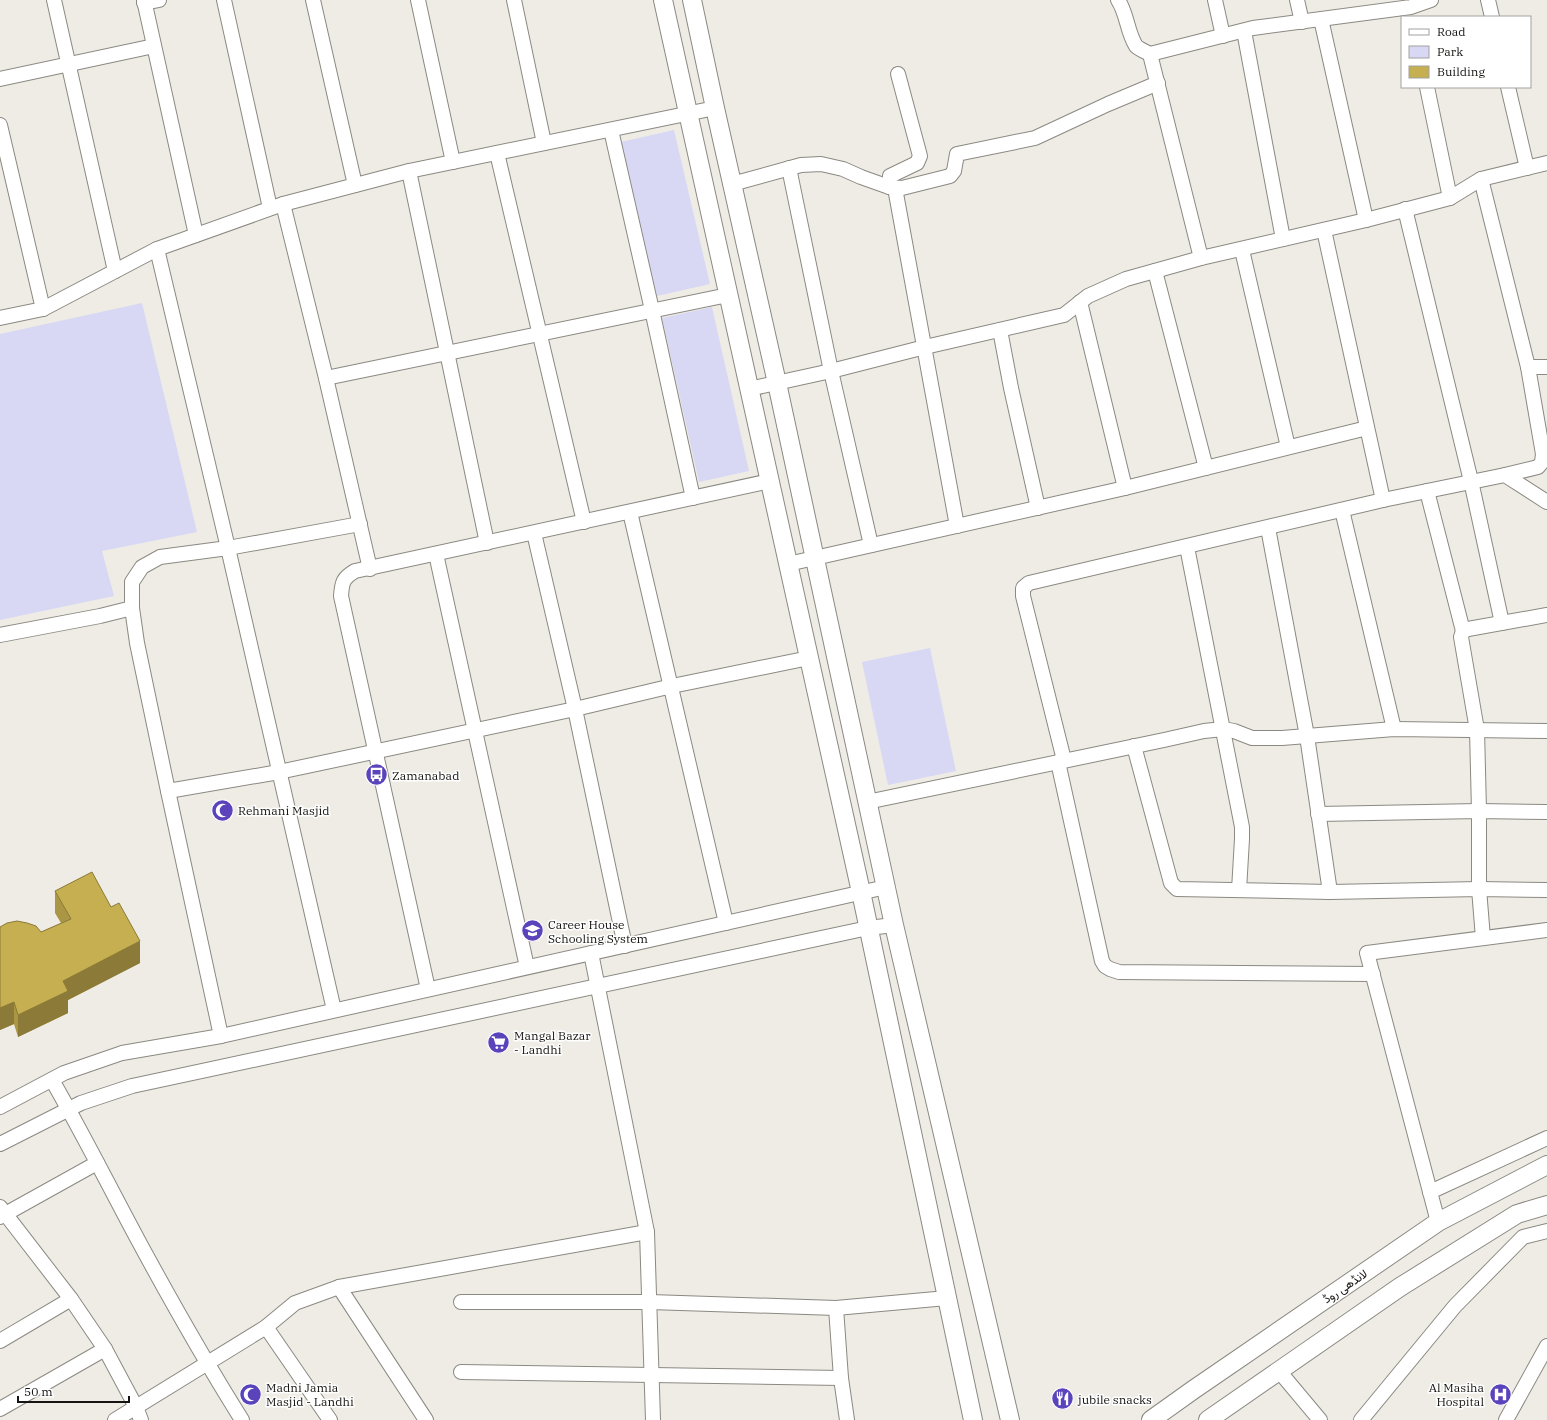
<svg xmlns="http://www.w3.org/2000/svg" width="1547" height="1420" font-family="'IBM Plex Serif',Vazirmatn,serif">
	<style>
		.green { fill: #d8d8f5 }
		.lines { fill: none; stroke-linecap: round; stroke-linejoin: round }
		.minor-casing { stroke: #8b8982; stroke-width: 16 }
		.major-casing { stroke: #8b8982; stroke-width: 20 }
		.minor { stroke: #fff; stroke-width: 14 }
		.major { stroke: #fff; stroke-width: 18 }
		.wall { fill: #aa9645 }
		.shaded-wall { fill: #8b7a38 }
		.building { fill: #c6af50; stroke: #8b7a38 }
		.labels { text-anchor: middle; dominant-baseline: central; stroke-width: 3; stroke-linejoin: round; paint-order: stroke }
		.poi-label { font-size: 12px; fill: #141311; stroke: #fff; text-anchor: start }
		.street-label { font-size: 12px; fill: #141311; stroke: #fff }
	</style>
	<rect width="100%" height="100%" fill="#eeece4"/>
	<!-- green -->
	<g class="green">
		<path d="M674,130L710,284L657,296L621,142Z"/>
		<path d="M142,303L197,532L102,551L114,596L0,620V334Z"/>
		<path d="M712,307L749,471L699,482L662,318Z"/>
		<path d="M930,648L956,771L888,785L862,662Z"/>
	</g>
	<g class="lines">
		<defs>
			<g id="minor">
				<path d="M54,0L115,271"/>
				<path d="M144,0L196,235"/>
				<path d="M224,0L270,208"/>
				<path d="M313,0L355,185"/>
				<path d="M418,0L453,162"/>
				<path d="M514,0L544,143"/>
				<path d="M1118,0C1127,13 1127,32 1136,46C1139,49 1146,52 1150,54L1253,28L1411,7L1431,0"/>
				<path d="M1215,0L1223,36"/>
				<path d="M1297,0L1302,22"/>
				<path d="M1488,0L1492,17"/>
				<path d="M144,3L159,0"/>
				<path d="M1321,19L1366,220"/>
				<path d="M1244,31L1283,239"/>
				<path d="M1150,54L1201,258"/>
				<path d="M0,79L154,46"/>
				<path d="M1427,87L1450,198"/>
				<path d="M1508,87L1527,168"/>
				<path d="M0,125L43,309"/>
				<path d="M611,130L652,310L693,498"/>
				<path d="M497,153L584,522"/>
				<path d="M789,168L831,371L871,545"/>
				<path d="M409,171L487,543"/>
				<path d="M1481,179L1528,367L1543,454L1542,462L1538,467L1505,475"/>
				<path d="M732,184L801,165L821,164L843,169L861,177L889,187L902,188L950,176L954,171L957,154L1035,138L1108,104L1158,83"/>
				<path d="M889,187L890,176L917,163L920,156L898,74"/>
				<path d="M895,188L957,526"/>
				<path d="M283,204L326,378L370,569"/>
				<path d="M1405,209L1471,481L1502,623"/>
				<path d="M1324,230L1383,500"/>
				<path d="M157,249L228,548L334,1010"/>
				<path d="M1242,250L1288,447"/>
				<path d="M1155,271L1206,468"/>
				<path d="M1080,302L1125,488"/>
				<path d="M0,318L43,309L157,249L283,204L409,171L715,108"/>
				<path d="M1000,330L1011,388L1038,508"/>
				<path d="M1528,367H1547"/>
				<path d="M326,378L728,295"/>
				<path d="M749,389L831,371L925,347L1064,315L1088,296L1126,279L1201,258L1366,220L1450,198L1481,179L1547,163"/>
				<path d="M1427,491L1463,631"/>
				<path d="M1342,510L1394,729"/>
				<path d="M630,512L726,923"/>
				<path d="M1268,528L1307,736L1330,892"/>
				<path d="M534,533L575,709L625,946"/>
				<path d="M1187,547L1242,827V839L1239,890"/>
				<path d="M436,554L527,967"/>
				<path d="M788,564L1125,488L1367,428"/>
				<path d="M132,608L137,643L168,791L221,1036"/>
				<path d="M0,635L100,616L132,608V582L142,567L160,557L228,548L360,524"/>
				<path d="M1134,746L1171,883L1177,889L1330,892L1479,889L1547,890"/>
				<path d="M1064,760L1023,596V588L1029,583L1383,500L1505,475L1547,502"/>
				<path d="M1058,762L1102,961L1105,966L1110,969L1119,972L1373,974"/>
				<path d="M168,791L279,772L575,709L672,686L809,658"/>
				<path d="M867,802L1164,740L1204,731L1223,729L1234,731L1252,738H1282L1394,729L1547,731"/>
				<path d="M1318,814L1479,811L1547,812"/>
				<path d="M1483,938L1479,889V811L1477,730L1461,637L1463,631L1468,629L1547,615"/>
				<path d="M591,953L647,1232L653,1420"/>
				<path d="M428,989L341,596C342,582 343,578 355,571L770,481"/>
				<path d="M52,1080C82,1132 109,1186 138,1240C171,1301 205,1361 242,1420"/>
				<path d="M0,1107L64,1073L122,1053L221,1036L886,887"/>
				<path d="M0,1144L81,1103L132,1086L868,928L894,925"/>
				<path d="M1430,1192L1547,1138"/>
				<path d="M0,1207L71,1299L105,1349L136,1407L141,1420"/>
				<path d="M0,1217L97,1163"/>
				<path d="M1438,1222L1367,953L1547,930"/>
				<path d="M339,1287L426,1420"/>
				<path d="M461,1302H650L836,1308L947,1298"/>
				<path d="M836,1308L841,1378L847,1420"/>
				<path d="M266,1327L330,1420"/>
				<path d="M0,1341L71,1299"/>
				<path d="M1279,1371L1320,1420"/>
				<path d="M461,1372L841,1378"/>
				<path d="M0,1409L105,1349"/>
				<path d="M115,1420L266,1327L295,1303L339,1287L647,1232"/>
				<path d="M1361,1420L1455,1306L1523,1237L1547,1231"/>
				<path d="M1506,1420L1547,1346"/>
			</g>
			<g id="major">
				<path d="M663,0L861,892L973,1420"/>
				<path d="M692,0L715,108L777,383L894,925L1010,1420"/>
				<path d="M1151,1420L1193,1390L1438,1222L1547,1165"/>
				<path d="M1208,1420L1400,1287L1517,1214L1547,1205"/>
			</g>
		</defs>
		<!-- minor casing -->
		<use href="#minor" class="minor-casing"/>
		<!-- major casing -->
		<use href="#major" class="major-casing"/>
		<!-- minor -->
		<use href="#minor" class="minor"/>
		<!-- major -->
		<use href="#major" class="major"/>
	</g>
	<!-- wall -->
	<path class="wall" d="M55,891L140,963L68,1000V1013L18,1037L14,1024L0,1030V927L41,932L61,923L55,913Z"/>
	<!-- shaded-wall -->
	<g class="shaded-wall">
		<path d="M140,941V963L68,1000V1013L18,1037V1015L63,981Z"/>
		<path d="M14,1002V1024L0,1030V1008Z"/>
	</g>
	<!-- building -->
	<path class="building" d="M92,872L111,907L119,903L140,941L63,981L68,991L18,1015L14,1002L0,1008V927L7,923L17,921L27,923L36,926L41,932L71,919L55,891Z"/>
	<!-- icons -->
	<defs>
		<symbol id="bus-disc" viewBox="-11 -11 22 22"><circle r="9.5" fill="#5a43bb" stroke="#fff"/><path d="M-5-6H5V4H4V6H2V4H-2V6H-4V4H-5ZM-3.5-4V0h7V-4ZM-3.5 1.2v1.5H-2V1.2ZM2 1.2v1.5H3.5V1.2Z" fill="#fff"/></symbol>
		<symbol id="mosque-disc" viewBox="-11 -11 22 22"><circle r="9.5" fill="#5a43bb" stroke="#fff"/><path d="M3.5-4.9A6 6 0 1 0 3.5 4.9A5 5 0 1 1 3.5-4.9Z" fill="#fff"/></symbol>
		<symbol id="school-disc" viewBox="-11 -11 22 22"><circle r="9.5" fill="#5a43bb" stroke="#fff"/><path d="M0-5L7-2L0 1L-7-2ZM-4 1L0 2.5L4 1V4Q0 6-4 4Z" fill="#fff"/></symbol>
		<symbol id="supermarket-disc" viewBox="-11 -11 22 22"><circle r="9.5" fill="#5a43bb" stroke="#fff"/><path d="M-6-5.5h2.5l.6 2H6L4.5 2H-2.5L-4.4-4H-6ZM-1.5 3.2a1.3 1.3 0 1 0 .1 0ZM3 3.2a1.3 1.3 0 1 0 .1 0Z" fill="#fff"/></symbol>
		<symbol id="hospital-disc" viewBox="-11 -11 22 22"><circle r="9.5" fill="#5a43bb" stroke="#fff"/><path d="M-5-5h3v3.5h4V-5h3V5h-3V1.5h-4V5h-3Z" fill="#fff"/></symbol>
		<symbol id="restaurant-disc" viewBox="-11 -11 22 22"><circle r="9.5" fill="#5a43bb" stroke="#fff"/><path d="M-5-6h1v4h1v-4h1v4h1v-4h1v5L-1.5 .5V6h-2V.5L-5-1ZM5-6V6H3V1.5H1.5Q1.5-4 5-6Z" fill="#fff"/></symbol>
	</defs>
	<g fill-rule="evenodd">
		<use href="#bus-disc" x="364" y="762" width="25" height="25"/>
		<use href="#mosque-disc" x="210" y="798" width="25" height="25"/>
		<use href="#school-disc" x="520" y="918" width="25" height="25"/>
		<use href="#supermarket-disc" x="486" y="1030" width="25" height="25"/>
		<use href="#mosque-disc" x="238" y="1382" width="25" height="25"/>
		<use href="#hospital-disc" x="1488" y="1382" width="25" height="25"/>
		<use href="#restaurant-disc" x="1050" y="1386" width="25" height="25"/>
	</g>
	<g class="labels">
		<!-- poi labels -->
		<g class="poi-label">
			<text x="392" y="775">Zamanabad</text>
			<text x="238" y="810">Rehmani Masjid</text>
			<text x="548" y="924">Career House<tspan x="548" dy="14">Schooling System</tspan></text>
			<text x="514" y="1035">Mangal Bazar<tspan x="514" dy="14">- Landhi</tspan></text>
			<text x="266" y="1387">Madni Jamia<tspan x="266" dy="14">Masjid - Landhi</tspan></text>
			<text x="1484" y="1387" text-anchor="end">Al Masiha<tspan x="1484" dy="14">Hospital</tspan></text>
			<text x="1078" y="1399">jubile snacks</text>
		</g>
		<!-- street labels -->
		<g class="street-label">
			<text transform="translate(1345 1286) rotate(-34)">لانڈھی روڈ</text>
		</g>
	</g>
	<!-- legend -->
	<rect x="1401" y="16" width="130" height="72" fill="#ffffff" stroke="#a1a1a0"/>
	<rect x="1409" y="29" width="20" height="6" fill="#ffffff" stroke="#a1a1a0"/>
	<text x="1437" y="36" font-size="12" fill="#141311">Road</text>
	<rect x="1409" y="46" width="20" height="12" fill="#d8d8f5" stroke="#a1a1a0"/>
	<text x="1437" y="56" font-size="12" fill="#141311">Park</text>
	<rect x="1409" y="66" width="20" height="12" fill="#c6af50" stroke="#a1a1a0"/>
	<text x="1437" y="76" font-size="12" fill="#141311">Building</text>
	<!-- scale -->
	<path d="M18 1396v6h111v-6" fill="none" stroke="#141311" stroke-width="2"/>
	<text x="24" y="1396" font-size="12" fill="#141311" stroke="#ffffff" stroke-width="3" paint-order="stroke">50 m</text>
</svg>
